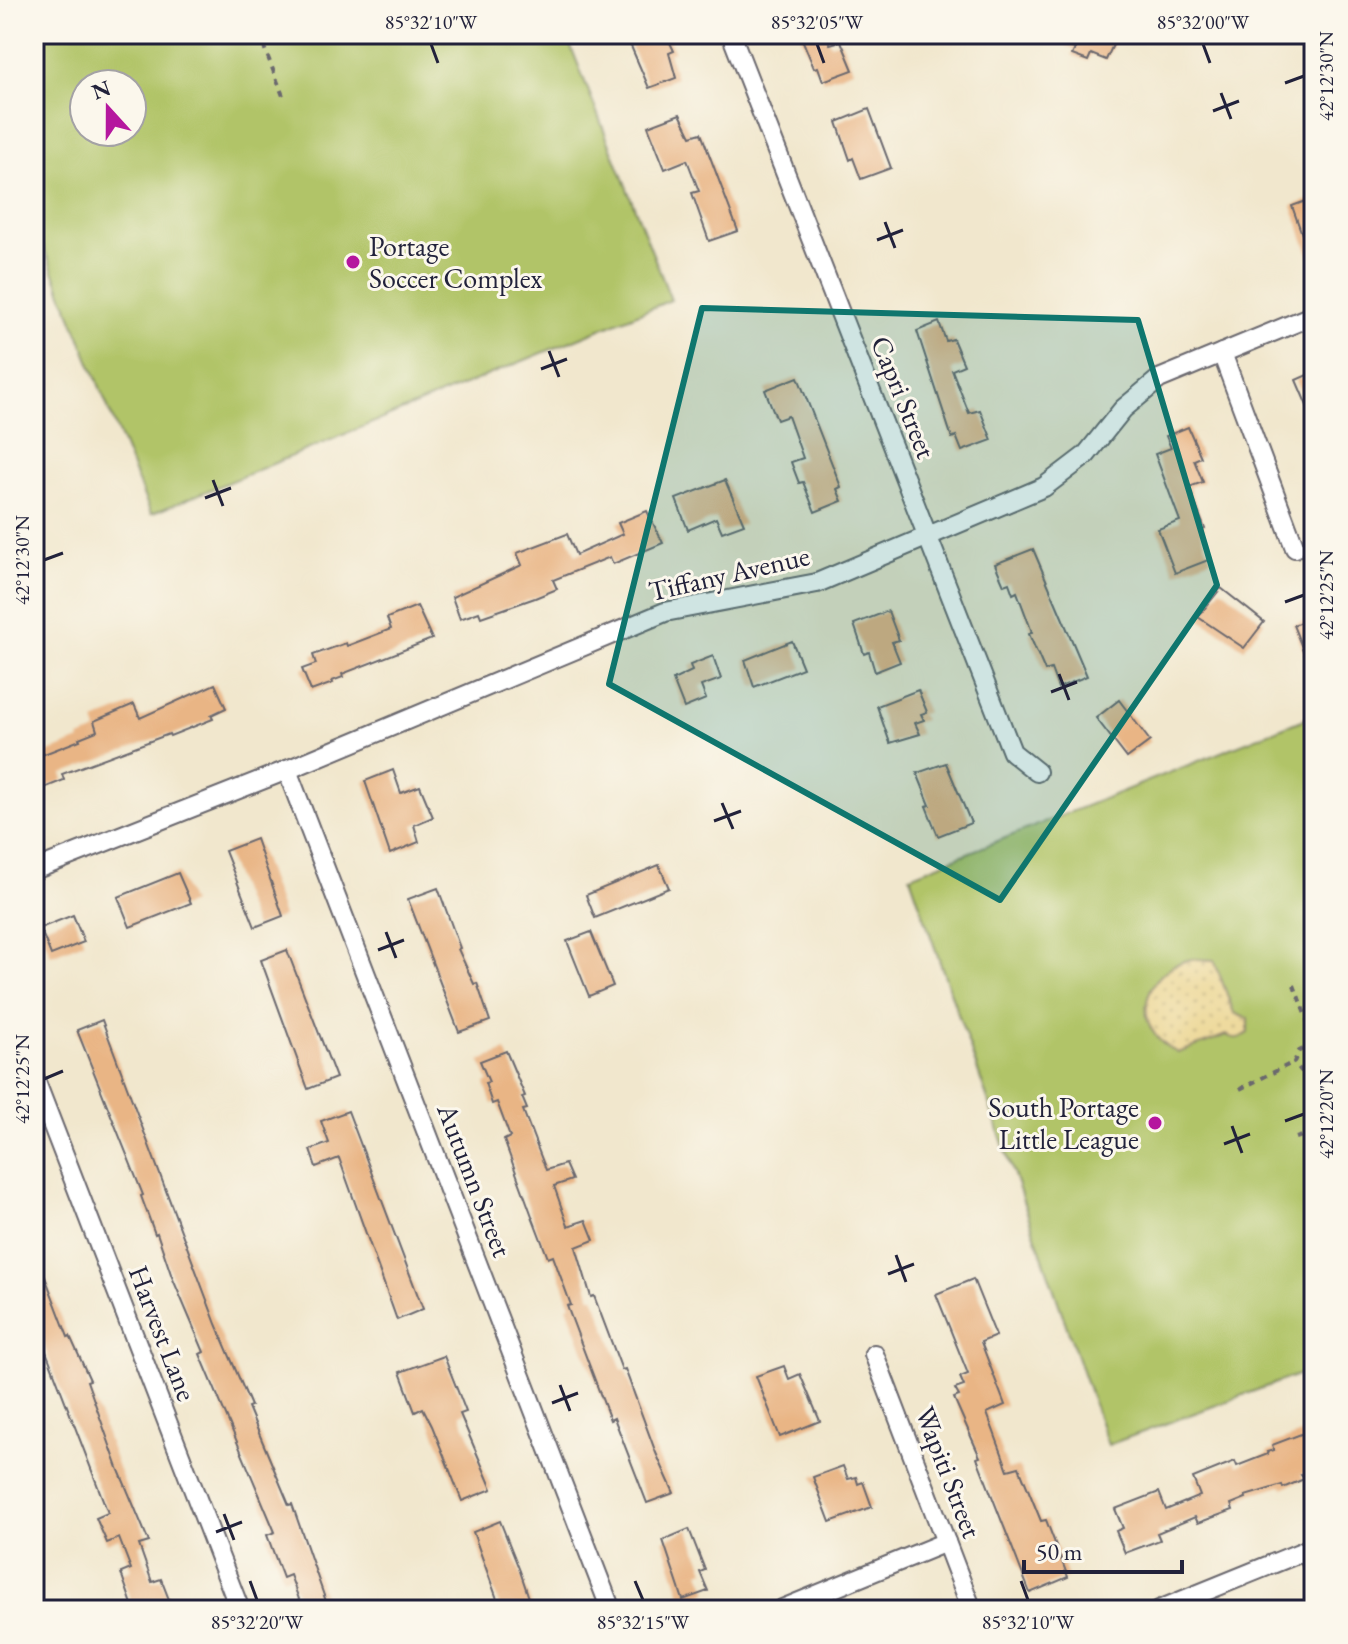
<svg xmlns="http://www.w3.org/2000/svg" width="1348" height="1644" font-family="'EB Garamond',serif">
	<style>
		.grass { fill: #b1c468; stroke: #6a7352; stroke-width: 2; fill-rule: evenodd }
		.sand { fill: url(#sand-dots); stroke: #887e6c; stroke-width: 2 }
		.building { fill: #e9b585 }
		.lines { fill: none; stroke-linecap: round; stroke-linejoin: round }
		.street-casing { stroke: #6a676e; stroke-width: 22 }
		.path { stroke: #6a676e; stroke-width: 4; stroke-dasharray: 6 6; stroke-linecap: butt }
		.street { stroke: #fff; stroke-width: 18 }
		.marked { fill: #0f766e; fill-opacity: 0.2; stroke: #0f766e; stroke-width: 6; stroke-linejoin: round }
		.ticks { fill: none; stroke: #22223b; stroke-width: 3 }
		.poi-dot { fill: #b5179e; stroke: #fbf7ec; stroke-width: 3 }
		.labels { text-anchor: middle; dominant-baseline: central; stroke-width: 6; stroke-linejoin: round; paint-order: stroke }
		.poi-label { font-size: 28px; fill: #22223b; stroke: #fbf7ec; text-anchor: start }
		.street-label { font-size: 28px; fill: #22223b; stroke: #fbf7ec }
		.neatline { fill: none; stroke: #22223b; stroke-width: 3 }
		.ticks-label { font-size: 20px; text-anchor: middle; fill: #22223b }
	</style>
	<defs>
		<pattern id="sand-dots" width="8" height="8" patternUnits="userSpaceOnUse" patternTransform="scale(2)"><rect width="8" height="8" fill="#eeda9e"/><path d="M2 2h.1M6 6h.1" fill="none" stroke="#ccbb89" stroke-width="1.8" stroke-linecap="round"/></pattern>
	</defs>
	<rect width="100%" height="100%" fill="#fbf7ec"/>
	<filter id="ink" filterUnits="userSpaceOnUse"><feTurbulence type="fractalNoise" baseFrequency=".0125" numOctaves="2"/><feDisplacementMap in="SourceGraphic" scale="16" xChannelSelector="R" yChannelSelector="G"/><feConvolveMatrix kernelMatrix="1 2 1 2 8 2 1 2 1" color-interpolation-filters="sRGB"/></filter>
	<filter id="wash" filterUnits="userSpaceOnUse"><feTurbulence type="fractalNoise" baseFrequency=".006" numOctaves="4" result="noise"/><feDisplacementMap in="SourceGraphic" scale="32" xChannelSelector="R" yChannelSelector="G"/><feGaussianBlur stdDeviation="1.8" result="paint"/><feColorMatrix in="noise" values="0 0 0 0 0 0 0 0 0 0 0 0 0 0 0 0 0 1.4 0 .05"/><feComposite in="paint" operator="in"/></filter>
	<g filter="url(#wash)">
		<rect width="100%" height="100%" fill="#f1e7cd"/>
		<!-- grass -->
		<g class="grass">
			<path d="M34,34H566L671,300L151,514L34,224ZM84,84H132V132H84Z"/>
			<path d="M1314,715V1369L1108,1445L910,876Z"/>
		</g>
		<!-- sand -->
		<path class="sand" d="M1192,959L1214,960L1234,1013L1248,1019V1033C1239,1039 1235,1040 1226,1035L1178,1053C1128,1030 1141,969 1192,959Z"/>
		<g id="blocks">
			<!-- building -->
			<g class="building">
				<path d="M656,34H666L674,51L669,53L676,78L649,88L630,44Z"/>
				<path d="M800,34H826L830,44L841,41L853,70L823,81L818,67L814,68Z"/>
				<path d="M1040,34H1118L1106,60L1091,54L1088,61L1072,55L1075,49Z"/>
				<path d="M869,109L891,168L861,179L853,158L850,160L837,122Z"/>
				<path d="M680,114L691,136L701,133L738,231L709,241L692,193L699,191L687,160L665,169L648,126Z"/>
				<path d="M1314,198V262H1312L1292,206Z"/>
				<path d="M939,322L946,341L953,339L964,365L952,370L969,413L980,410L992,440L962,451L956,436L952,438L917,331Z"/>
				<path d="M1314,372V422L1296,380Z"/>
				<path d="M798,377L841,487L837,489L842,501L815,512L803,482L799,483L791,462L803,458L788,416L777,420L765,390Z"/>
				<path d="M1188,427L1201,457L1194,460L1203,482L1189,487L1205,529L1201,531L1211,559L1175,573L1158,529L1180,521L1155,454L1171,448L1166,436Z"/>
				<path d="M725,480L744,524L722,532L716,518L688,530L676,499Z"/>
				<path d="M647,511L663,543L613,564L610,557L553,580L557,589L535,598L481,617L479,612L460,619L452,597L522,565L517,553L567,534L576,555L623,534L618,523Z"/>
				<path d="M1033,549L1087,676L1058,688L1051,669L1045,671L1029,634L1032,632L1017,592L1013,594L1009,583L1004,585L995,564Z"/>
				<path d="M1221,588L1264,622L1244,648L1198,617Z"/>
				<path d="M417,606L432,639L342,674L343,677L332,681L333,683L311,691L302,669L316,664L313,655L346,643L347,646L391,629L387,618Z"/>
				<path d="M888,611L899,640L892,642L900,662L875,672L869,652L864,654L854,624Z"/>
				<path d="M1314,617V675H1313L1293,625Z"/>
				<path d="M792,641L803,668L754,687L745,660Z"/>
				<path d="M713,656L721,679L701,686L706,699L684,708L673,680L692,671L690,665Z"/>
				<path d="M215,684L226,708L211,715L213,719L170,736L169,734L62,774L64,780L34,792V758L80,740L79,738L97,731L94,721L134,704L140,718Z"/>
				<path d="M918,690L927,712L921,714L924,720L915,723L920,734L890,743L877,706Z"/>
				<path d="M1119,700L1150,741L1127,758L1096,718Z"/>
				<path d="M946,763L971,823L938,836L926,806L930,805L917,773Z"/>
				<path d="M393,770L401,793L420,786L433,817L414,825L419,842L390,854L365,781Z"/>
				<path d="M256,839L283,916L255,927L225,851Z"/>
				<path d="M659,865L669,888L595,918L586,895Z"/>
				<path d="M178,873L191,903L130,927L118,897Z"/>
				<path d="M438,888L460,948L458,949L474,984L477,983L490,1021L459,1032L408,899Z"/>
				<path d="M73,915L84,942L51,955L40,928Z"/>
				<path d="M591,932L613,986L589,996L567,941Z"/>
				<path d="M287,950L336,1078L308,1089L261,960Z"/>
				<path d="M102,1020L216,1324L251,1406L248,1407L289,1505L292,1504L329,1610H303L290,1575L283,1578L267,1535L275,1532L200,1354L204,1352L172,1277L157,1233L155,1234L141,1196L143,1195L77,1030Z"/>
				<path d="M506,1051L525,1096L522,1097L527,1109L523,1110L546,1170L565,1164L572,1180L554,1186L568,1226L586,1220L594,1240L576,1247L591,1297L594,1296L622,1370L625,1369L656,1453L674,1493L647,1503L614,1418L610,1420L567,1306L571,1305L553,1256L548,1258L532,1216L504,1140L510,1137L497,1102L492,1104L485,1083L489,1082L480,1061Z"/>
				<path d="M348,1111L423,1309L397,1320L339,1158L316,1167L310,1150L329,1143L321,1121Z"/>
				<path d="M34,1248L68,1337L70,1336L90,1380L87,1381L118,1468L149,1542L139,1545L152,1582L161,1579L173,1610H134L121,1573L131,1569L119,1538L107,1543L96,1518L108,1513L34,1320Z"/>
				<path d="M973,1279L996,1336L981,1342L1005,1405L987,1413L1008,1470L1019,1467L1041,1521L1046,1520L1068,1577L1030,1593L977,1458L980,1457L954,1398L959,1396L955,1389L964,1386L960,1377L968,1374L936,1294Z"/>
				<path d="M444,1356L466,1412L460,1414L492,1489L462,1501L432,1426L423,1408L415,1412L400,1372Z"/>
				<path d="M784,1366L789,1379L800,1374L820,1421L780,1437L756,1376Z"/>
				<path d="M1309,1431L1314,1442V1470L1301,1475L1304,1479L1283,1488L1282,1485L1245,1496L1246,1498L1231,1504L1233,1510L1198,1523L1195,1517L1157,1533L1160,1540L1125,1553L1116,1531L1123,1528L1115,1509L1159,1492L1166,1510L1200,1496L1193,1478L1235,1461L1237,1466L1268,1454L1267,1452L1274,1450L1272,1445Z"/>
				<path d="M843,1466L848,1479L856,1477L858,1484L863,1482L872,1507L830,1522L813,1477Z"/>
				<path d="M500,1521L520,1571L533,1610H501L473,1532Z"/>
				<path d="M689,1529L705,1570L700,1572L708,1591L683,1600L663,1540Z"/>
			</g>
		</g>
	</g>
	<g filter="url(#ink)">
		<use href="#blocks" fill-opacity="0" stroke="#6a676e" stroke-width="2"/>
		<g class="lines">
			<defs>
				<g id="street">
					<path d="M731,34L1012,752L1037,772"/>
					<path d="M1222,353L1295,548"/>
					<path d="M287,770L611,1610"/>
					<path d="M34,870L287,770L665,612L817,583L1044,487L1086,455L1123,409L1159,379L1314,315"/>
					<path d="M34,1077L240,1610"/>
					<path d="M874,1354L972,1610"/>
					<path d="M1306,1550L1314,1569"/>
					<path d="M780,1610L946,1542"/>
					<path d="M1159,1610L1314,1547"/>
				</g>
			</defs>
			<!-- street casing -->
			<use href="#street" class="street-casing"/>
			<!-- path -->
			<g class="path">
				<path d="M259,34L285,101"/>
				<path d="M1294,985L1314,1038"/>
				<path d="M1314,1044L1299,1051L1294,1062L1301,1071L1314,1066"/>
				<path d="M1240,1089L1294,1062"/>
				<path d="M1296,1138L1314,1132"/>
			</g>
			<!-- street -->
			<use href="#street" class="street"/>
		</g>
	</g>
	<!-- marked area -->
	<path class="marked" d="M702,308L1138,320L1217,585L1000,900L609,684Z"/>
	<!-- ticks -->
	<path class="ticks" d="M431,44L438,63M817,44L824,63M1203,44L1210,63M1285,83L1304,76M1221,93L1231,119M1213,111L1239,101M885,222L895,248M877,240L903,230M549,351L559,377M541,369L567,359M213,480L223,506M205,498L231,488M44,560L63,553M1285,602L1304,595M1059,674L1069,700M1051,692L1077,682M722,803L733,829M714,821L741,811M386,932L396,958M378,950L404,940M44,1079L63,1071M1285,1121L1304,1114M1232,1126L1242,1153M1224,1144L1250,1134M896,1255L906,1282M888,1274L914,1264M560,1385L570,1411M552,1403L578,1393M224,1514L234,1540M216,1532L242,1522M250,1581L257,1600M635,1581L643,1600M1021,1581L1028,1600"/>
	<!-- markers -->
	<g class="poi-dot">
		<circle cx="353" cy="262" r="8"/>
		<circle cx="1155" cy="1123" r="8"/>
	</g>
	<g class="labels">
		<!-- poi labels -->
		<g class="poi-label">
			<text x="369" y="246">Portage<tspan x="369" dy="32">Soccer Complex</tspan></text>
			<text x="1139" y="1107" text-anchor="end">South Portage<tspan x="1139" dy="32">Little League</tspan></text>
		</g>
		<!-- street labels -->
		<g class="street-label">
			<text transform="translate(904 397) rotate(68)">Capri Street</text>
			<text transform="translate(729 573) rotate(-13)">Tiffany Avenue</text>
			<text transform="translate(475 1180) rotate(69)">Autumn Street</text>
			<text transform="translate(163 1333) rotate(69)">Harvest Lane</text>
			<text transform="translate(949 1472) rotate(69)">Wapiti Street</text>
		</g>
	</g>
	<!-- margin -->
	<rect width="1348" height="1644" fill="none" stroke="#fbf7ec" stroke-width="88"/>
	<!-- north arrow -->
	<g transform="translate(108 108) rotate(339)"><circle r="38" fill="#fbf7ec" stroke="#a4a2a5" stroke-width="2"/>
	<path d="M0-6L14 30L0 20L-14 30Z" fill="#b5179e"/>
	<text y="-12" font-size="22" font-weight="bold" text-anchor="middle" fill="#22223b">N</text>
	</g>
	<!-- scale -->
	<path d="M1024 1560v12h158v-12" fill="none" stroke="#22223b" stroke-width="4"/>
	<text x="1036" y="1560" font-size="24" fill="#22223b" stroke="#fbf7ec" stroke-width="6" paint-order="stroke">50 m</text>
	<rect x="44" y="44" width="1260" height="1556" class="neatline"/>
	<g class="ticks-label">
		<text x="431" y="29">85°32'10"W</text>
		<text x="817" y="29">85°32'05"W</text>
		<text x="1203" y="29">85°32'00"W</text>
		<text transform="translate(1326 76) rotate(-90)" y="7">42°12'30"N</text>
		<text transform="translate(22 560) rotate(-90)" y="7">42°12'30"N</text>
		<text transform="translate(1326 595) rotate(-90)" y="7">42°12'25"N</text>
		<text transform="translate(22 1079) rotate(-90)" y="7">42°12'25"N</text>
		<text transform="translate(1326 1114) rotate(-90)" y="7">42°12'20"N</text>
		<text x="257" y="1629">85°32'20"W</text>
		<text x="643" y="1629">85°32'15"W</text>
		<text x="1028" y="1629">85°32'10"W</text>
	</g>
</svg>
